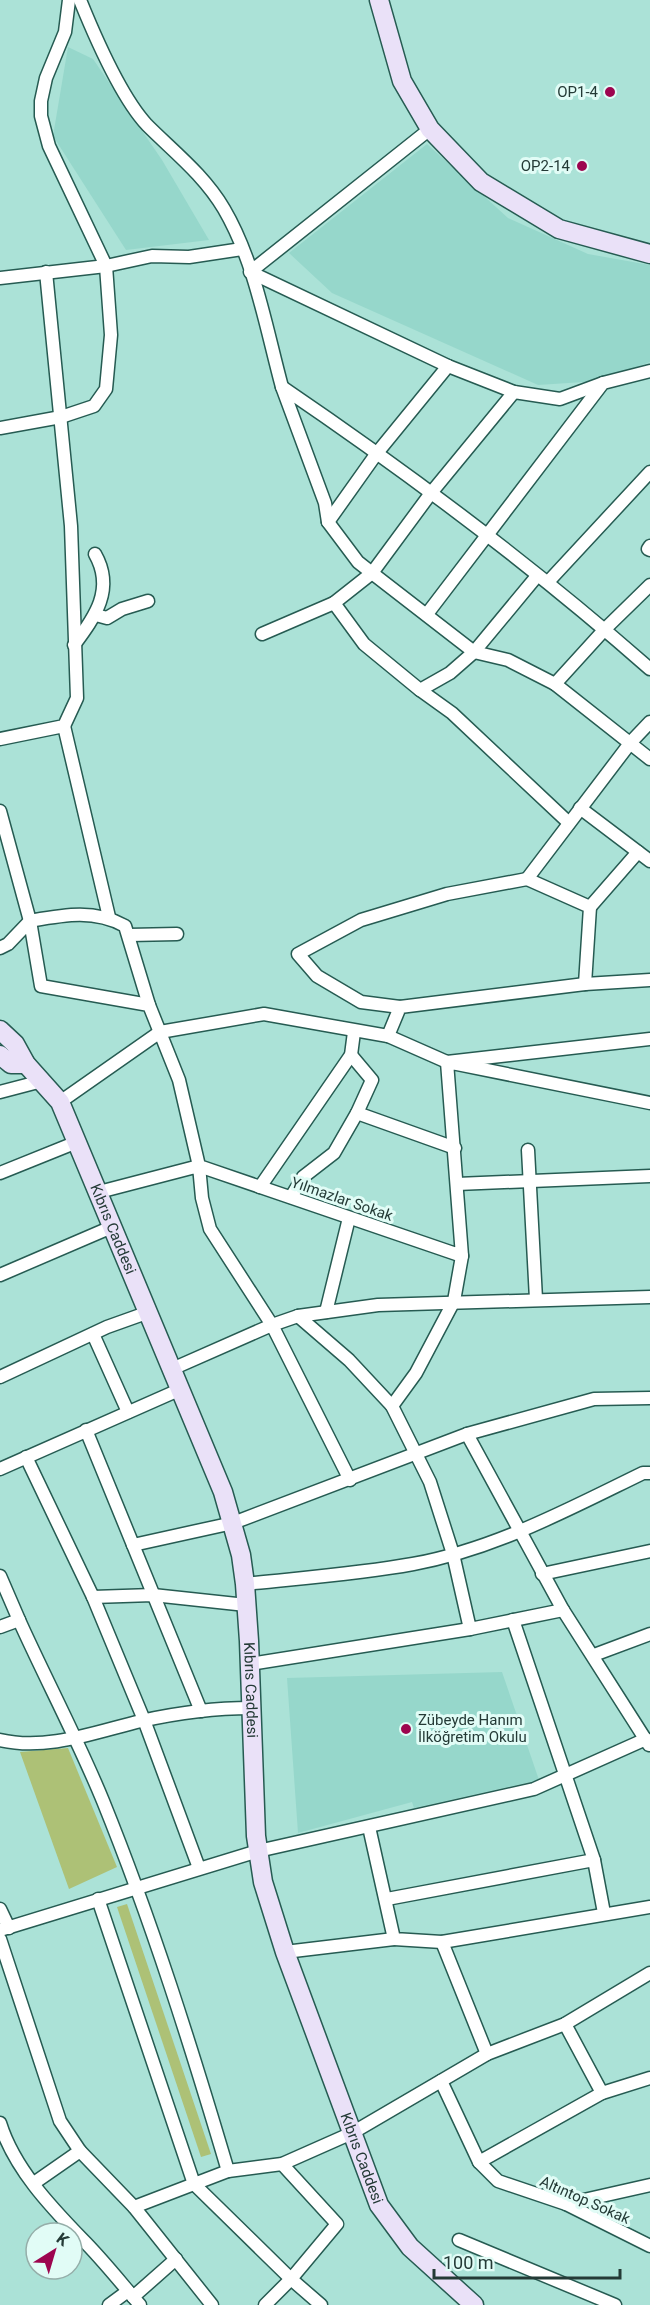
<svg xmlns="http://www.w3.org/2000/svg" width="650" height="2305" font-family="Roboto,sans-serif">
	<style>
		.built { fill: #96d7cb }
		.green { fill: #adc176 }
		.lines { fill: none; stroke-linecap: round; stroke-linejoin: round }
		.street-casing { stroke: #265b52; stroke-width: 15 }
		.secondary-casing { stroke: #265b52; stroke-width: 21 }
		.street { stroke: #fff; stroke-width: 12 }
		.secondary { stroke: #eae1f8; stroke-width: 18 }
		.poi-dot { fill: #9d054f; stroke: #e1fcf6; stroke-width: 2 }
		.labels { text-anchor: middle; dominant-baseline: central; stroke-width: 6; stroke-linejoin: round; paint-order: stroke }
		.poi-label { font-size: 15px; fill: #243a36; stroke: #e1fcf6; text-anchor: end }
		.street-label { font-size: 15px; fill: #243a36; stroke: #e1fcf6 }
	</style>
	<rect width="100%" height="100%" fill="#abe2d7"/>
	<!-- built -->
	<g class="built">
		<path d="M68,47L93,59L162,160L209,240L126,250L53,136Z"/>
		<path d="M427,144L508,218L588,254L650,265V362L599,381L538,385L332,293L289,253Z"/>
		<path d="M502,1672L539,1780L414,1808L412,1802L298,1833L287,1678Z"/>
	</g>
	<!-- green -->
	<g class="green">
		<path d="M68,1748L117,1867L69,1889L20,1752Z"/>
		<path d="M127,1904L211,2154L201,2157L117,1907Z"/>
	</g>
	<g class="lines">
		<defs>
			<g id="street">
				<path d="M80,0C95,37 120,96 147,125C174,152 204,175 224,209C255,262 266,328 282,387"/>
				<path d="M430,129L250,272L448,366L514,392L560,399L603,383"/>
				<path d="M0,278L106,266L152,256L189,257L242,249"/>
				<path d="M514,392L431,493L372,573L334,603L364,644L420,690L450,673L474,652L537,576"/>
				<path d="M0,428L61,417L94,406L106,389L111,335L106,266L49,146L41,116V101L46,78L65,32L69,0"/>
				<path d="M328,522L377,453L448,366"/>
				<path d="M650,546L648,549L650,550"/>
				<path d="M548,582L650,472"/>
				<path d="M650,585L605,629L555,684L650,759"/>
				<path d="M427,614L603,383L650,371"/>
				<path d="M96,615L107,618L122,609L148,601"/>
				<path d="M262,634L334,603"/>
				<path d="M74,645C95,617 115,589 95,554"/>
				<path d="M555,684L508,660L474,652L372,573L358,562L328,522L325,503L282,387C410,474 534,567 650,669"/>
				<path d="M420,690L452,713L569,823"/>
				<path d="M64,726L109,917"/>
				<path d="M0,739L64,726L77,698L71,526L46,272"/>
				<path d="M580,808L650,861"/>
				<path d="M0,811L30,921C64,915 94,909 125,926L149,1005"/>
				<path d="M527,879L631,742L650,722"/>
				<path d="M590,907L638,852"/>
				<path d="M129,935L177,934"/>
				<path d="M0,948L8,944L30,921L41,986L149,1005L179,1080L199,1166L462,1256L447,1062L650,1103"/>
				<path d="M650,980L585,984L400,1007L388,1036L447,1062L650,1039"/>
				<path d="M400,1007L361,1002L317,976L298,954L361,920L447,894L527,879L590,907L585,984"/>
				<path d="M0,1092L42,1081"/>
				<path d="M60,1102L160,1032L264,1014L388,1036"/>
				<path d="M357,1113L455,1148"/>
				<path d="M528,1150L536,1299"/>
				<path d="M0,1173L77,1142"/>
				<path d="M457,1184L650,1176"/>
				<path d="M260,1187L351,1055L354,1032"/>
				<path d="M99,1192L199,1166L202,1198L210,1229L272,1325L350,1480"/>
				<path d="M291,1197L303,1177L334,1153L357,1113L372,1080L351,1055"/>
				<path d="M462,1256L454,1301L416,1373L392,1406L430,1482L453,1554L470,1629L563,1610"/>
				<path d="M0,1275L114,1226"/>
				<path d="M326,1312L349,1218"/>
				<path d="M298,1316L349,1360L392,1406"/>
				<path d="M93,1334L128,1412"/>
				<path d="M172,1369L272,1325L298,1316L378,1305L650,1297"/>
				<path d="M0,1377L107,1327L149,1312"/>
				<path d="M86,1430L201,1711"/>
				<path d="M26,1457L93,1597L153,1595L246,1605"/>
				<path d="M0,1469L181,1389"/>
				<path d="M133,1545L233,1523L467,1434"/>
				<path d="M542,1574L650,1551"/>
				<path d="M0,1576L19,1620"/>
				<path d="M245,1584C301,1578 358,1574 413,1564C495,1549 569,1509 643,1473H650"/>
				<path d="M93,1597L144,1720L199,1868"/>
				<path d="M513,1620L594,1860L604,1913"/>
				<path d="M0,1627L19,1620C46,1680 78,1740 103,1801C152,1922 191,2046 228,2171L282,2164L352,2133L487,2054L565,2024L650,1973"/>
				<path d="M594,1655L650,1634"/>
				<path d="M250,1664L470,1629"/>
				<path d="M0,1740C47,1751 95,1732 141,1721C177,1713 215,1708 251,1708"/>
				<path d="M649,1745L563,1610L467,1434L594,1399L650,1398"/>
				<path d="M369,1827L394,1939L442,1942L650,1907"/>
				<path d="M98,1899L194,2184L291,2279L321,2305"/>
				<path d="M387,1899L594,1860"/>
				<path d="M0,1909L9,1928"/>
				<path d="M0,1930L258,1851L534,1789L646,1739"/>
				<path d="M0,1939L60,2121L80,2151"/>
				<path d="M442,1942L487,2054"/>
				<path d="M285,1952L394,1939"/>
				<path d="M565,2024L602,2093"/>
				<path d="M441,2081L479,2162L602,2093L650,2078"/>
				<path d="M0,2123C14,2168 50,2206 82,2239C103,2260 121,2283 140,2305"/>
				<path d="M479,2162L498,2181L566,2204L650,2246"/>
				<path d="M34,2183L80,2151L134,2207"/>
				<path d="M566,2204L650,2185"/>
				<path d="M459,2240L615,2305"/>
				<path d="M133,2297L176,2259"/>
				<path d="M109,2305L128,2291"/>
				<path d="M212,2305L134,2207L228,2171"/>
				<path d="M265,2305L291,2279L337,2224L282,2164"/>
			</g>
			<g id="secondary">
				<path d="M379,0L402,81L430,129L481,182L559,229L650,254"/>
				<path id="s1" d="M0,1030L15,1044L26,1064L60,1102L223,1492L241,1555L245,1584L249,1641L256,1836L263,1882L285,1952L366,2170L379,2205L410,2247L474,2305"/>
				<path d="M0,1055L11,1064H26"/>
			</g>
		</defs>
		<!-- street casing -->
		<use href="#street" class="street-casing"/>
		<!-- secondary casing -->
		<use href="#secondary" class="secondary-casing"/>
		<!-- street -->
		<use href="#street" class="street"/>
		<!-- secondary -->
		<use href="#secondary" class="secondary"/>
	</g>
	<!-- markers -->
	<g class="poi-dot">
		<circle cx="610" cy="92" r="6"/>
		<circle cx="582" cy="166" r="6"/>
		<circle cx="406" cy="1729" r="6"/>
	</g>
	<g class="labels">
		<!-- poi labels -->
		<g class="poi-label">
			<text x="598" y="92">OP1-4</text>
			<text x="570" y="166">OP2-14</text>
			<text x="418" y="1720" text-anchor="start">Zübeyde Hanım<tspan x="418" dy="17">İlköğretim Okulu</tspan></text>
		</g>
		<!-- street labels -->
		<g class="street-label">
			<text transform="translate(342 1199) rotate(19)">Yılmazlar Sokak</text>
			<text stroke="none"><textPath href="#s1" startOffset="232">Kıbrıs Caddesi</textPath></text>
			<text stroke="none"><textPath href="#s1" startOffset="718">Kıbrıs Caddesi</textPath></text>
			<text stroke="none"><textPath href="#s1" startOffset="1204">Kıbrıs Caddesi</textPath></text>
			<text transform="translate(585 2200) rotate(24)">Altıntop Sokak</text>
		</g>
	</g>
	<!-- north arrow -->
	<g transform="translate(54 2251) rotate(37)"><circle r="28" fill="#e1fcf6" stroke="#95aea9" stroke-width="1.5"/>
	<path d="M0-4.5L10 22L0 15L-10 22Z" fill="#9d054f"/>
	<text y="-9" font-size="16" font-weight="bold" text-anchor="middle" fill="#243a36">K</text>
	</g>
	<!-- scale -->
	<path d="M434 2269v9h186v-9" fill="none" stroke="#243a36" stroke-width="3"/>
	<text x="443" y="2269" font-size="18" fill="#243a36" stroke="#e1fcf6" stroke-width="4.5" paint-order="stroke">100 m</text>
</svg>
